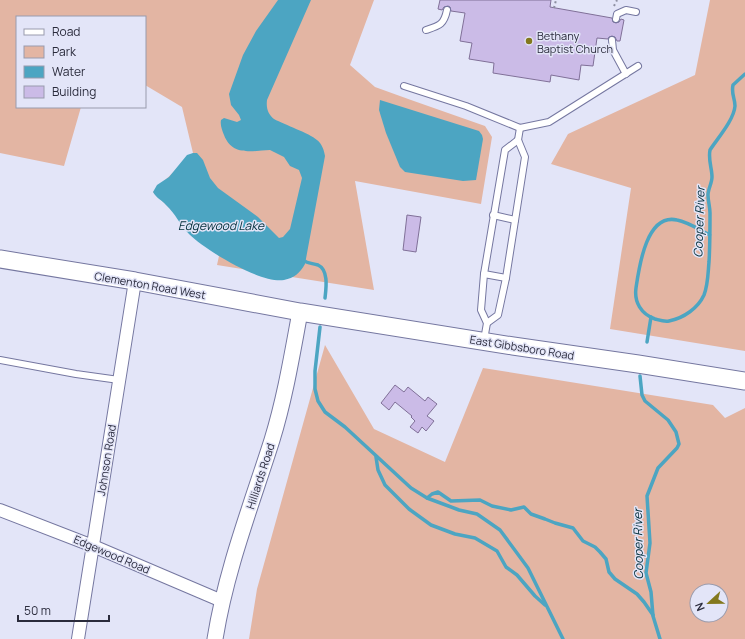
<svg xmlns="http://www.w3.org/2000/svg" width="745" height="639" font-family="Manrope,sans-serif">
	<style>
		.green { fill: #e3b5a3; fill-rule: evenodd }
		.water { fill: #4ca5c2 }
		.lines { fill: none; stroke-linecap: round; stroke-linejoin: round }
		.stream { stroke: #4ca5c2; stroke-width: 3.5 }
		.building { fill: #cbbbe7; stroke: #807098 }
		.service-casing { stroke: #7577a0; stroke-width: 8 }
		.minor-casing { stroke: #7577a0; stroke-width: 14 }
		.tertiary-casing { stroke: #7577a0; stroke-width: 17 }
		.secondary-casing { stroke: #7577a0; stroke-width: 19 }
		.path { stroke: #8c8ea0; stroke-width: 2; stroke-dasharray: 2 3; stroke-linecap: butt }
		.service { stroke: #fff; stroke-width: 6 }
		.minor { stroke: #fff; stroke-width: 12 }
		.tertiary { stroke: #fff; stroke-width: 15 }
		.secondary { stroke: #fff; stroke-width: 17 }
		.poi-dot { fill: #83781d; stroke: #e3e5f8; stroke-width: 1.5 }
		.labels { text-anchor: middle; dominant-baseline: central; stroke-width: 3; stroke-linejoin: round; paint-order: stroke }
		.poi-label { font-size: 11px; fill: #2a2b3c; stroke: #e3e5f8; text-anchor: start }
		.street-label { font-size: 11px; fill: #2a2b3c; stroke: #e3e5f8 }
		.water-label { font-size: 12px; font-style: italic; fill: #032f3b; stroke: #e3e5f8 }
	</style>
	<rect width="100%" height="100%" fill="#e3e5f8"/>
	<!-- green -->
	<g class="green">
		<path d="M0,0H374L350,65L375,87L411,100L485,126L492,137L481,204L355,181L374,290L217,265L219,256L153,192L193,153L182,107L145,85V17H17V107H81L64,166L0,153Z"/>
		<path d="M710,0H745V351L610,329L631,188L551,164L568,134L695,75Z"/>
		<path d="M325,345L374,429L445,462L483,368L713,405L725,418L745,408V639H249L257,589ZM697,591H721V615H697Z"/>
	</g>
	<!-- water -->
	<g class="water">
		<path d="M278,0H311L267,100C266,108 268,114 274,119C285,125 309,133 317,140C322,144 324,150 325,156L305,264C300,273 294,278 284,280C261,284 205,250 189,234C180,225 175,213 166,205C162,200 156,198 153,192L157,185L169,177L187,155L193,153H197L203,160L210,178L218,188L258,217L279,238L283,237L290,229L302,178L299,170L290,166L284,157L270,150C251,151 232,156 224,135C222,130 220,125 221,120L224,118L237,122L241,120L239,115L231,105L229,94L243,55L256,31Z"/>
		<path d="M380,100L479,131L482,135L483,139L476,180L463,181L405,172L400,167L386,133L379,110Z"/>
	</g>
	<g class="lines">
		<!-- stream -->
		<g class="stream">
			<path d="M710,235C700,230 688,222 677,220C646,213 639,268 636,288C634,302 641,314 655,319C659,320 664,322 669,321C684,318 698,308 704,295C708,285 708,273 709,262C710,246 710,229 710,213C710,207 708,201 708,195C708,189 712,183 712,177C712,168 708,160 710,150C717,139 734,120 735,106C735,98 731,94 733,85L745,74"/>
			<path d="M303,260C308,264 312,263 318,265C329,270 326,289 325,298"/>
			<path d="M320,327L315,371V389L318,401L325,412L345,427L411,488L427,498L459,510L477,514L500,530L528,568L563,639"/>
			<path d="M647,342L651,317"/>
			<path d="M640,376L642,395L645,401L668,420L676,432L679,444L677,448L658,468L647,496L650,543L646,573L651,592L653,616L660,639"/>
			<path d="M376,457L378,470L385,485L409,509L431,525L455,534L475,538L497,551L506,567L517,575L535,596L545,605"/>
			<path d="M427,498L432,494L438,492L451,501L480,500L492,506L511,510L524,507L531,514L545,519L555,523L573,528L583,541L595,547L600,552L606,559L609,572L615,579L637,594L644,602L653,615"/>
		</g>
	</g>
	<!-- building -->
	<g class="building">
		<path d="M440,0H551L550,7L612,18L613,22L616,23L619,22L621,19L624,20L620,41H617L615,37L612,36L609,37L608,39L597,38L593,66L581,65L579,80L551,75L550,82L493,73L494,63L469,59L472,43L460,41L465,13L451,11L450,7L448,6L444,7L442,10L438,9Z"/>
		<path d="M407,215L421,217L416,252L403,250Z"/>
		<path d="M395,385L404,392L408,387L425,401L428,397L437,404L427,416L434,421L426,431L422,427L418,433L410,427L415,421L411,417L412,416L395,402L389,410L381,403Z"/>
	</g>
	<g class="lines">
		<defs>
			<g id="service">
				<path d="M616,19L617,14L626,10L636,12"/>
				<path d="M426,30C439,26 444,25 447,10"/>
				<path d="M612,40L613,50L626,74"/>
				<path d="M404,86L466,106L520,128L549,122L638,66"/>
				<path d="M493,215L515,220"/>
				<path d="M484,274L506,278"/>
				<path d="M487,323L498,315L506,278L525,157L518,140L520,128"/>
				<path d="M484,340L487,323L481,310L484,274L505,150L518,140"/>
				<path d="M0,360L76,374L119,380"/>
			</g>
			<g id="minor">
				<path d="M0,510L93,546L222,601"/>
				<path d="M78,639L135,281"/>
			</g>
			<path id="tertiary" d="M215,639C226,570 251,506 272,440C285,398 292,355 300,312"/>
			<path id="secondary" d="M0,259L135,281L300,312L513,346L638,364L745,381"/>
		</defs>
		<!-- service casing -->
		<use href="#service" class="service-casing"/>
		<!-- minor casing -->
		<use href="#minor" class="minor-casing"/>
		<!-- tertiary casing -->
		<use href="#tertiary" class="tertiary-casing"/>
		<!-- secondary casing -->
		<use href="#secondary" class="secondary-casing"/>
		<!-- path -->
		<g class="path">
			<path d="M614,6L617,0"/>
			<path d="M554,8L556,0"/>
		</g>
		<!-- service -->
		<use href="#service" class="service"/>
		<!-- minor -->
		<use href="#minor" class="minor"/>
		<!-- tertiary -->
		<use href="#tertiary" class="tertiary"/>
		<!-- secondary -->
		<use href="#secondary" class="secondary"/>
	</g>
	<!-- markers -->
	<circle class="poi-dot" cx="529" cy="41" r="4"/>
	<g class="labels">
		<!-- poi labels -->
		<g class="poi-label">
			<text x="537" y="35">Bethany<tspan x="537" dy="13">Baptist Church</tspan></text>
		</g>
		<!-- street labels -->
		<g class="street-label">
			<text transform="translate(150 285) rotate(10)">Clementon Road West</text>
			<text transform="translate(522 347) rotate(9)">East Gibbsboro Road</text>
			<text transform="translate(106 460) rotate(-81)">Johnson Road</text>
			<text transform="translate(260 476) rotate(-72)">Hilliards Road</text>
			<text transform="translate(112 554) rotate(23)">Edgewood Road</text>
		</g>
		<!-- water labels -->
		<g class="water-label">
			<text transform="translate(699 222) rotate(-88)">Cooper River</text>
			<text x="221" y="225">Edgewood Lake</text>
			<text transform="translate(638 544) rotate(-91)">Cooper River</text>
		</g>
	</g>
	<!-- legend -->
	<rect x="16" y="16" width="130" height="92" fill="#e3e5f8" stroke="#999bad"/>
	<rect x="24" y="29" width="20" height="6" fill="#ffffff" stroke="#999bad"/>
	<text x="52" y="36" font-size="12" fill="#2a2b3c">Road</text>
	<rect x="24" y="46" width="20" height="12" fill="#e3b5a3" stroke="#999bad"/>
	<text x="52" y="56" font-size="12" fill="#2a2b3c">Park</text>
	<rect x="24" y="66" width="20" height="12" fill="#4ca5c2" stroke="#999bad"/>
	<text x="52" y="76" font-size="12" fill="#2a2b3c">Water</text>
	<rect x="24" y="86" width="20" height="12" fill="#cbbbe7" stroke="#999bad"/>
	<text x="52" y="96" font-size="12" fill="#2a2b3c">Building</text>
	<!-- north arrow -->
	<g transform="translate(709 603) rotate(248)"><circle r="19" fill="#e3e5f8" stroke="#999bad"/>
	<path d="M0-3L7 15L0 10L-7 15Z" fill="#83781d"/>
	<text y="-6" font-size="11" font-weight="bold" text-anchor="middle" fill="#2a2b3c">N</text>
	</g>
	<!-- scale -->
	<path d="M18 615v6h91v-6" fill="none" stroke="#2a2b3c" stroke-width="2"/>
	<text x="24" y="615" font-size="12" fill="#2a2b3c" stroke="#e3e5f8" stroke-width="3" paint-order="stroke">50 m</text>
</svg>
